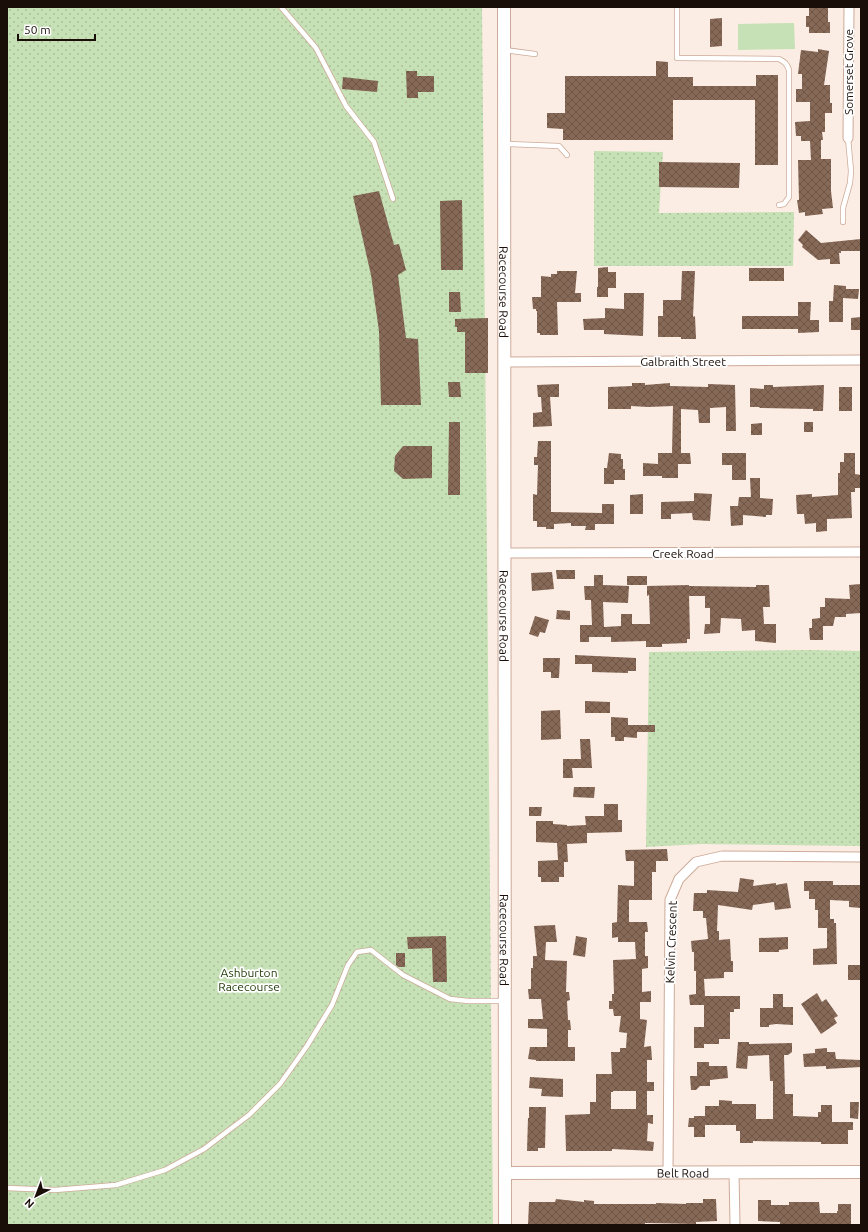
<svg xmlns="http://www.w3.org/2000/svg" width="868" height="1232" font-family="Ubuntu,sans-serif">
	<style>
		.green { fill: #c6e1b5 }
		.park { fill: url(#park-dots) }
		.building { fill: url(#building-cross-hatch); fill-rule: evenodd }
		.lines { fill: none; stroke-linecap: round; stroke-linejoin: round }
		.service-casing { stroke: #cdab99; stroke-width: 6 }
		.minor-casing { stroke: #cdab99; stroke-width: 11 }
		.tertiary-casing { stroke: #cdab99; stroke-width: 14 }
		.service { stroke: #fff; stroke-width: 4.5 }
		.minor { stroke: #fff; stroke-width: 9 }
		.tertiary { stroke: #fff; stroke-width: 12 }
		.labels { text-anchor: middle; dominant-baseline: central; stroke-width: 3.5; stroke-linejoin: round; paint-order: stroke }
		.street-label { font-size: 12px; fill: #1a0e08; stroke: #fff }
		.park-label { font-size: 12px; fill: #1f3a06; stroke: #fff }
	</style>
	<defs>
		<pattern id="park-dots" width="8" height="8" patternUnits="userSpaceOnUse"><rect width="8" height="8" fill="#c6e1b5"/><path d="M2 2h.1M6 6h.1" fill="none" stroke="#aac09a" stroke-width="1.8" stroke-linecap="round"/></pattern>
		<pattern id="building-cross-hatch" width="8" height="8" patternUnits="userSpaceOnUse"><rect width="8" height="8" fill="#876957"/><path d="M0 0l8 8M0 8l8-8" fill="none" stroke="#6e5546"/></pattern>
	</defs>
	<rect width="100%" height="100%" fill="#fbece4"/>
	<!-- green -->
	<path class="green" d="M794,23L795,49L738,50V24Z"/>
	<!-- park -->
	<g class="park">
		<path d="M7,7H482L493,1225H7Z"/>
		<path d="M594,151L663,152L659,213L794,212L793,266H594Z"/>
		<path d="M809,650L861,651V846L701,844L646,847L649,652Z"/>
	</g>
	<!-- building -->
	<g class="building">
		<path d="M809,7H828V22H830V33H809V27H806V16H809Z"/>
		<path d="M722,18V46L710,47V19Z"/>
		<path d="M818,49L829,51L824,85H830V103H832V113H825V132H822L823,140H821V159H831V191L833,208L822,209L823,214L805,216V212L799,213L797,200H799L798,160H811L810,141H801V136H796L795,122L810,121V102H796V89H802V74H798L801,50L818,52Z"/>
		<path d="M656,61L668,62V77H693V86H756V75H778V165H755V100H673V140H563V129L547,128V113H565V76H656Z"/>
		<path d="M406,71H417V76H434V92H418V98H407Z"/>
		<path d="M343,77L378,81L377,92L342,89Z"/>
		<path d="M659,162L740,163L739,188L659,187Z"/>
		<path d="M379,191L394,245L399,244L406,270L398,275L406,338L418,339L421,405H381L379,331L371,275L353,196Z"/>
		<path d="M462,200L463,270H441L440,201Z"/>
		<path d="M806,230L821,243L861,239V251H841V253H839L840,264H830V259L818,260L802,247L803,245L798,240Z"/>
		<path d="M608,267V272H616V288H608V297H597V287H598V268Z"/>
		<rect x="749" y="268" width="35" height="13"/>
		<path d="M557,271H577L575,293H581V302H557L558,335H540V333H537V311H536V309H533L532,297H541V276L551,277V274H557Z"/>
		<path d="M682,271H695L693,317L695,316L696,339H681V337H658V316H663V300H681Z"/>
		<path d="M834,285L846,286V289H859L858,299L843,298V322H829V301H833Z"/>
		<path d="M449,292H460L461,312H449Z"/>
		<path d="M624,293H644L643,336L604,334V330H584L583,319L605,318V308L624,309Z"/>
		<path d="M798,302H811L810,320H819V332L798,333V329H742V316H798Z"/>
		<path d="M861,317V330H851V318Z"/>
		<path d="M488,318V373H465V332H457V327H455V319Z"/>
		<path d="M448,382H460L461,397H449Z"/>
		<path d="M632,383H645V385L670,383V386L708,387V384L735,385L736,431H726V407L710,408V423H699L698,410L681,409V453H690L691,464H678V478H662V476H643V463L658,464V453H672L673,406L648,407L631,406V409H608V387L632,386Z"/>
		<path d="M559,384V397H550L552,426L533,427V413L542,412L541,397H538L537,385Z"/>
		<path d="M764,385H773V387L824,385L823,411H813V409L759,408L760,407H750V388L764,389Z"/>
		<rect x="839" y="387" width="13" height="24"/>
		<path d="M449,422H460V495H448Z"/>
		<rect x="804" y="422" width="9" height="10"/>
		<path d="M762,423V435H751V424Z"/>
		<path d="M538,441H551V512L602,513V504H614V524H595V530H585L586,526H571V523L554,524V529H546V527H537V521H533V494L537,495L538,465H534V457H537Z"/>
		<path d="M403,446H432V478L403,479L394,471L395,456Z"/>
		<path d="M609,453L621,454V459H623V469H625V480H614V484H604V468H607Z"/>
		<path d="M722,453H746V480H732V465H722Z"/>
		<path d="M844,453H855V474L861,475V488H855V492H851L852,518L827,519V531L816,532V523L805,524L804,514H797L796,495L812,494V497L838,495V473H840V462H844Z"/>
		<path d="M750,478H760V498L773,499L772,515H766V517L743,515V525L731,526L730,506H738L739,497H751Z"/>
		<path d="M694,493L712,494L710,521L693,520L692,513L671,514V519H661V502L694,501Z"/>
		<path d="M643,494V514H630V495Z"/>
		<path d="M556,570H575V579H557Z"/>
		<path d="M552,572L554,589L532,591L531,573Z"/>
		<path d="M594,575H603V585L629,586L628,603L603,602L604,627L621,626V614H632V624H650L649,595L647,596V586L689,585V586L756,587V585H769L770,607H763L764,624H776V643L755,641V630L742,631L741,619L721,618L720,633L704,634L705,624H710V608H705V596H689L690,635V639H687V643L662,644V647H646V641L611,642V637H589V642H580V625H592L591,600H585L584,586H594Z"/>
		<rect x="627" y="576" width="20" height="9"/>
		<path d="M861,584V613L846,614V617H835L833,626H823V640H810L809,628H812V619L820,618V607H825V598L850,599L849,585Z"/>
		<path d="M557,610L570,611V620L556,619Z"/>
		<path d="M535,616L549,620L545,633L540,632L538,637L529,634Z"/>
		<path d="M575,655L636,658V671H628V673L592,672V664H575Z"/>
		<path d="M543,658H560L559,678H551V672H543Z"/>
		<path d="M585,701L610,702V713H585Z"/>
		<path d="M560,710L561,739L541,740V711Z"/>
		<path d="M611,717L628,718V725H655V732H637V738L624,737V741H615V737H611Z"/>
		<path d="M580,739H590L592,768H572L573,778H563V759H581Z"/>
		<path d="M574,787H595L594,798L573,797Z"/>
		<path d="M604,804H618V820H622V832L587,833V843L567,844L568,862H564V877H559V882H541V877H538V861L558,860L557,843L536,842V821H553V824L567,825V826L586,825L585,816H604Z"/>
		<path d="M529,807H542L541,816H529Z"/>
		<path d="M667,849L668,861H656V872H652V900H629V922H647L648,932H645V956H648V968L642,969V992L651,991V1002H640V1019L647,1020L644,1047L651,1046L652,1060H647V1082H654V1091H647V1115H653V1124L648,1123L647,1141L654,1142L653,1151L612,1149V1151H566L565,1115L590,1114V1102H596V1074H612L611,1052H620V1048H626L627,1033L619,1032L621,1016H614L613,1009H609V1001H612V994H614L613,960L636,959L635,942H618V937L612,938V923L617,922L618,885L634,886V861H626L625,850ZM613,1091H636V1109H611V1092H613Z"/>
		<path d="M740,878L754,880L753,886L776,883V885L787,883L791,908L775,910L774,902L753,905L752,910L718,905L717,931H719V940L730,939L731,961H733V972H724V978L704,979L705,996H740V1009H734V1012H730V1039H719V1044H704V1048H694V1027H704V1005H690L689,995L696,994V971H694V952H692L691,941L708,939L706,918H703V911H693L694,893H707V890L738,892Z"/>
		<path d="M804,881H833V885H861V908L849,907V901L830,900V919H834V923H836L837,964L813,965V949L827,948V928H818V910H815V899H809V891H804Z"/>
		<path d="M555,925L557,942H546L545,960L567,961L566,992H569L570,1000L567,1001L568,1020H570L571,1030H568V1047H575V1061H536V1060L528,1059L530,1047H547V1029L528,1028V1019H543L541,999H529L528,989H531V968H533V956H537L534,926Z"/>
		<path d="M446,936L447,982H433L432,948L408,949L407,937Z"/>
		<path d="M576,936L587,938L585,957L573,955Z"/>
		<path d="M788,937V949L779,950V952H759V938Z"/>
		<path d="M396,953H405V967H399L396,965Z"/>
		<rect x="848" y="965" width="13" height="15"/>
		<path d="M817,993L822,1002L826,999L838,1016L834,1018L837,1023L821,1034L801,1004Z"/>
		<path d="M773,994H783V1007H793V1025L776,1024L769,1025V1027H760V1008H773Z"/>
		<path d="M738,1042H749V1044L792,1043V1052L788,1055H784L785,1094H793V1116L818,1117V1112H821V1105H832V1122H853V1130H848V1144H821V1142L753,1141V1143H740V1131H736V1125H705V1137H694V1127H688L689,1118H694V1116H705V1106H719V1100L732,1101V1104H756V1119H773V1081H770L769,1055L748,1056L747,1069L736,1068Z"/>
		<path d="M827,1048V1052H835L836,1059L861,1060V1067L826,1069V1066L804,1067L803,1054L815,1053V1049Z"/>
		<path d="M697,1062H709V1066H727L728,1078L710,1080V1086H700L696,1090H691L690,1076H697Z"/>
		<path d="M530,1077L563,1079V1097L541,1096L542,1089L529,1088Z"/>
		<path d="M850,1102H859L858,1119L850,1118Z"/>
		<path d="M529,1107H546L545,1148H538V1151H527L528,1118H529Z"/>
		<path d="M556,1199L584,1202V1200L594,1201V1204H656V1203L686,1204V1203H703V1199H716L717,1221L696,1222V1224L645,1223V1225H555L544,1224V1225H528L529,1202H555Z"/>
		<path d="M758,1200H771V1205H789V1202H819L820,1213H837V1211H838V1204H851V1225H780V1222L758,1221Z"/>
	</g>
	<g class="lines">
		<defs>
			<g id="service">
				<path d="M281,7L316,48L346,106L374,142L393,199"/>
				<path d="M677,7V58L779,59C785,62 787,64 789,70V197L784,204L779,205"/>
				<path d="M505,50L535,54"/>
				<path d="M506,144L559,146L567,155"/>
				<path d="M843,222V208L850,183L851,171L848,138"/>
				<path d="M7,1188L55,1190L116,1185L165,1170L204,1149L249,1115L280,1084L307,1046L332,1005L348,965L357,952L371,950L403,975L450,999L468,1001H504"/>
			</g>
			<g id="minor">
				<path d="M848,138L849,7"/>
				<path d="M504,362L861,360"/>
				<path d="M505,553L861,552"/>
				<path d="M668,1172L670,900L679,879L696,862L722,856L861,857"/>
				<path d="M734,1172L735,1225"/>
			</g>
			<g id="tertiary">
				<path id="s1" d="M504,7L505,1225"/>
				<path id="s2" d="M505,1173L861,1172"/>
			</g>
		</defs>
		<!-- service casing -->
		<use href="#service" class="service-casing"/>
		<!-- minor casing -->
		<use href="#minor" class="minor-casing"/>
		<!-- tertiary casing -->
		<use href="#tertiary" class="tertiary-casing"/>
		<!-- service -->
		<use href="#service" class="service"/>
		<!-- minor -->
		<use href="#minor" class="minor"/>
		<!-- tertiary -->
		<use href="#tertiary" class="tertiary"/>
	</g>
	<g class="labels">
		<!-- street labels -->
		<g class="street-label">
			<text transform="translate(848 72) rotate(-90)">Somerset Grove</text>
			<text stroke="none"><textPath href="#s1" startOffset="285">Racecourse Road</textPath></text>
			<text x="683" y="361">Galbraith Street</text>
			<text x="683" y="553">Creek Road</text>
			<text stroke="none"><textPath href="#s1" startOffset="609">Racecourse Road</textPath></text>
			<text stroke="none"><textPath href="#s1" startOffset="933">Racecourse Road</textPath></text>
			<text transform="translate(671 942) rotate(-88)">Kelvin Crescent</text>
			<text stroke="none"><textPath href="#s2" startOffset="178">Belt Road</textPath></text>
		</g>
		<!-- park labels -->
		<g class="park-label">
			<text x="249" y="972">Ashburton<tspan x="249" dy="14">Racecourse</tspan></text>
		</g>
	</g>
	<!-- border -->
	<rect width="868" height="1232" fill="none" stroke="#1a0e08" stroke-width="16"/>
	<!-- north arrow -->
	<g transform="translate(36 1196) rotate(222)" stroke="#ffffff" stroke-width="3" paint-order="stroke">
	<path d="M0-3L7 15L0 10L-7 15Z" fill="#1a0e08"/>
	<text y="-6" font-size="11" font-weight="bold" text-anchor="middle" fill="#1a0e08">N</text>
	</g>
	<!-- scale -->
	<path d="M18 34v6h77v-6" fill="none" stroke="#1a0e08" stroke-width="2"/>
	<text x="24" y="34" font-size="12" fill="#1a0e08" stroke="#ffffff" stroke-width="3" paint-order="stroke">50 m</text>
</svg>
